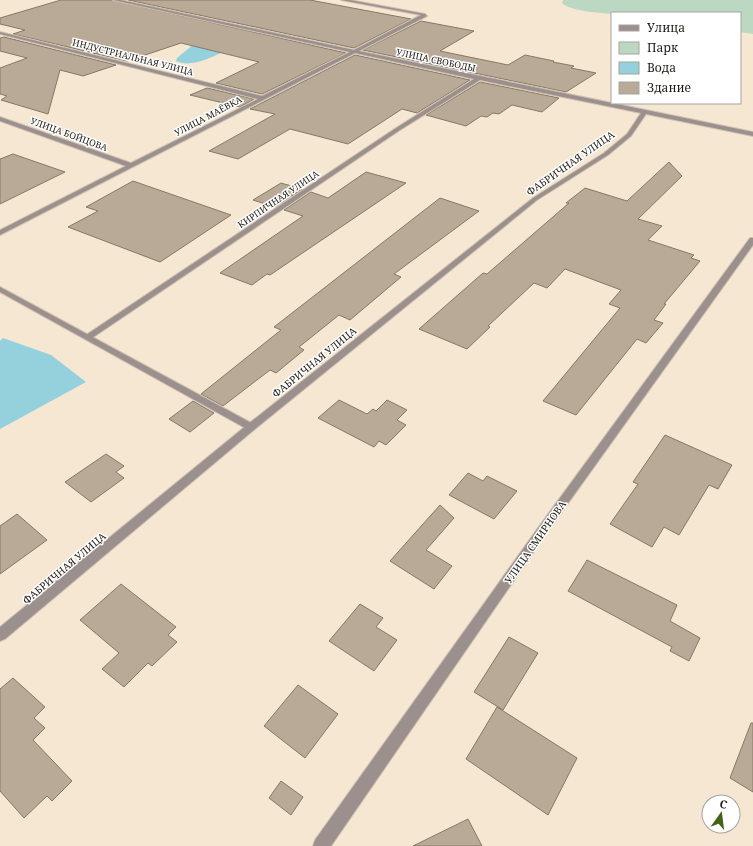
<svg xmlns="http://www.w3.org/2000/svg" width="753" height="846" font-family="'Noto Serif',serif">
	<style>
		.green { fill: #bcd8c2 }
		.water { fill: #95d0dd }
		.building { fill: #b9aa97; stroke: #877866 }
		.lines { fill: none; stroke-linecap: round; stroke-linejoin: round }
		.lane-casing { stroke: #cfc2b0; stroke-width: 2 }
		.street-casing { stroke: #cfc2b0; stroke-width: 2 }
		.lane { fill: #9c908f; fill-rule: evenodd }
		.street { fill: #9c908f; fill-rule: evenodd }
		.labels { text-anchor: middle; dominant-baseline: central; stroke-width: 3; stroke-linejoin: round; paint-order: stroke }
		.far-street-label { font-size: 9px; fill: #1f1a13; stroke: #fff }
		.street-label { font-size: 10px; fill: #1f1a13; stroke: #fff }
	</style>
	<rect width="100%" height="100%" fill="#f6e7d3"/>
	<!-- green -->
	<path class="green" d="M563,0H753V34L740,32V13H612V14C600,13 570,11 562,3Z"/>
	<!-- water -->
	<g class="water">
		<path d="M194,44L223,52C210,58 190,68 176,61L177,58Z"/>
		<path d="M3,338L51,355L86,382L0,429V341Z"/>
	</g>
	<!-- building -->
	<g class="building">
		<path d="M61,0H112L346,53L262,94L216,83L259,62L181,43L127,61L13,34L25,30L0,24V18Z"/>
		<path d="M128,0H310L411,19L354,48Z"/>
		<path d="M421,21L474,31L440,51L508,65L525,55L554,61L553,62L574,66L571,68L596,73L566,92L363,50Z"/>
		<path d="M4,37L116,65L83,76L60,70L48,114L1,100L7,96L0,94V68L27,58L0,51V38Z"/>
		<path d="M355,55L470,80L417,113L402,109L348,144L290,129L238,159L209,151L275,114L250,109Z"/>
		<path d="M480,82L559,98L542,112L512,105L499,114L493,113L487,117L481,116L466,126L426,115Z"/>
		<path d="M207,88L254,99L240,107L190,95Z"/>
		<path d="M13,154L65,172L0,204V159Z"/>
		<path d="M669,162L682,176L638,219L662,226L648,240L694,255L691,258L700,261L664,304H666L654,320L663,323L646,343L637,339L576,415L543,401L620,308L609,304L621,290L565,269L547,288L534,283L488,326L490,327L467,349L419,329L483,273L487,274L569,203H566L585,188L627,201Z"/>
		<path d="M366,172L406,183L270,275L267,274L252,285L220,273L303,216L284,210L311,192L328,198Z"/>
		<path d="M133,181L231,215L160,262L68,227L98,211L86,207Z"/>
		<path d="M281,183L302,189L275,207L253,200Z"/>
		<path d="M440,198L479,211L394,274L401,277L350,320L339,315L299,347L304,350L276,373L270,370L223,406L201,394L281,330L274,327Z"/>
		<path d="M339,400L367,414L373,409L376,411L387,400L407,410L397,420L406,425L386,445L379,441L374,447L318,418Z"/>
		<path d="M193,401L214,413L190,432L169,419Z"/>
		<path d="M665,435L732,465L718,489L709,485L679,535L664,527L652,547L610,524L638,484L633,482Z"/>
		<path d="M106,454L124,466L116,472L124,478L91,502L65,482Z"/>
		<path d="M468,473L483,481L487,476L517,491L494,519L449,495Z"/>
		<path d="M440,505L454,518L426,550L452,566L434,589L390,561Z"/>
		<path d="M17,514L47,540L0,574V526Z"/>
		<path d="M587,560L677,605L670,621L700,638L689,661L670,651L672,647L568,591Z"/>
		<path d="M121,584L176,627L168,635L177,642L152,666L148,663L124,687L102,669L119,653L80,620Z"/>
		<path d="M360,604L383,618L376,627L397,640L374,671L329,641Z"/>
		<path d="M509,637L538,653L503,710L474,692Z"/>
		<path d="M13,678L45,707L34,718L45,728L33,740L72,781L52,801L47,796L24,818L0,791V689Z"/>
		<path d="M298,685L338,714L305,758L264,726Z"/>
		<path d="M497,707L577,758L548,815L466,759Z"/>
		<path d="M751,723H753V792L730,778Z"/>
		<path d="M281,781L303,797L291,815L269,798Z"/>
		<path d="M468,819L482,846H413Z"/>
	</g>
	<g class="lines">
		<defs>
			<path id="lane" d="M0,287L255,425L256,427L251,431L247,429L0,292Z"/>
			<g id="street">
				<path d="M113,0H121L354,50L421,15L341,0H350L425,14L427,16L359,51L753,132V136L646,114L631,136L608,155L537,200L255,429L5,639L0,641V627L247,425L533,198L604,153L627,134L641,113L480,80L400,130L89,340L86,339L85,337L86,335L396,128L474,79L355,53L0,235V230L126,166L0,121V117L131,163L258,99L0,34V32L262,96L350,52Z"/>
				<path d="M750,238H753V245L546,534L331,846H313L315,840L538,528Z"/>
			</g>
		</defs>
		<!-- lane casing -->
		<use href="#lane" class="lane-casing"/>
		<!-- street casing -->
		<use href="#street" class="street-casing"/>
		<!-- lane -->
		<use href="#lane" class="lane"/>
		<!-- street -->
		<use href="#street" class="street"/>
	</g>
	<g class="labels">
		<!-- far-street labels -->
		<g class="far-street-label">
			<text transform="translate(133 57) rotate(14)">ИНДУСТРИАЛЬНАЯ УЛИЦА</text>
			<text transform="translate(436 60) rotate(12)">УЛИЦА СВОБОДЫ</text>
			<text transform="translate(208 116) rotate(-28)">УЛИЦА МАЁВКА</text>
			<text transform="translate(69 134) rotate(20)">УЛИЦА БОЙЦОВА</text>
			<text transform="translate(278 199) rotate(-34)">КИРПИЧНАЯ УЛИЦА</text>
		</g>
		<!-- street labels -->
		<g class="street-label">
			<text transform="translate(570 163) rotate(-35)">ФАБРИЧНАЯ УЛИЦА</text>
			<text transform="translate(314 362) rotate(-39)">ФАБРИЧНАЯ УЛИЦА</text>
			<text transform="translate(535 542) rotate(-55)">УЛИЦА СМИРНОВА</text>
			<text transform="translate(64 568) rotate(-40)">ФАБРИЧНАЯ УЛИЦА</text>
		</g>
	</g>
	<!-- legend -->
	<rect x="611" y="12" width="130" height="92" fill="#ffffff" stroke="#a5a3a1"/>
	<rect x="619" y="25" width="20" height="6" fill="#9c908f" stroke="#a5a3a1"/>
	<text x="647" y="32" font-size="12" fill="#1f1a13">Улица</text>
	<rect x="619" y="42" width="20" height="12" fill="#bcd8c2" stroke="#a5a3a1"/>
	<text x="647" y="52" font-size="12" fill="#1f1a13">Парк</text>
	<rect x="619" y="62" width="20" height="12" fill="#95d0dd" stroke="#a5a3a1"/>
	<text x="647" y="72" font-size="12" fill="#1f1a13">Вода</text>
	<rect x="619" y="82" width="20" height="12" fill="#b9aa97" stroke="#a5a3a1"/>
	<text x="647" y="92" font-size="12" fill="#1f1a13">Здание</text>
	<!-- north arrow -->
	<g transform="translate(721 814) rotate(14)"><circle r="19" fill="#ffffff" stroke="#a5a3a1"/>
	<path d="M0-3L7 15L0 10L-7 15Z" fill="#456317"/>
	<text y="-6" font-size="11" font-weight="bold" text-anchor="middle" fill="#1f1a13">С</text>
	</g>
</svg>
